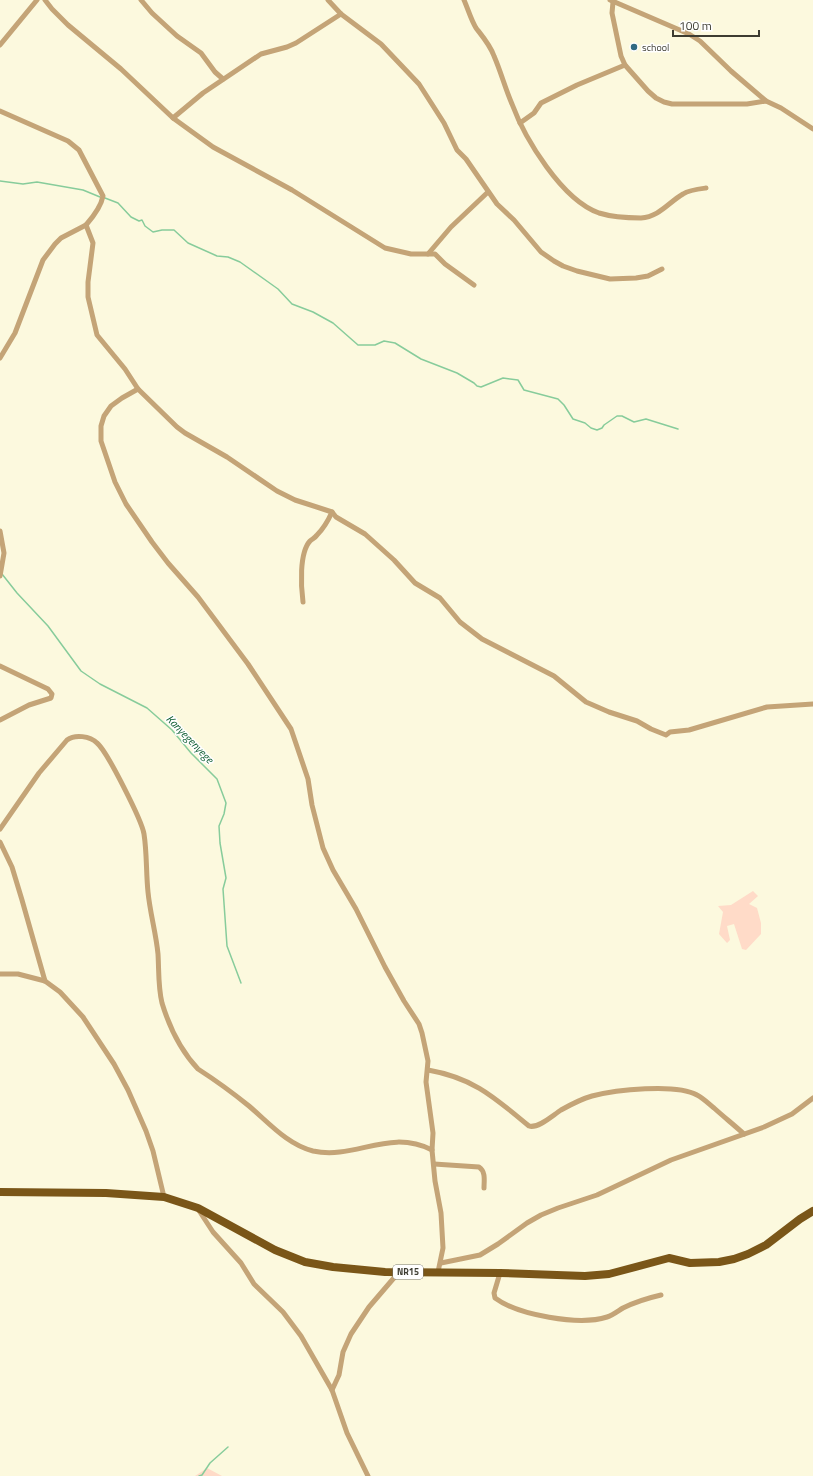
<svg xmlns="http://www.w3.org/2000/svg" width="813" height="1476" font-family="'Titillium Web',sans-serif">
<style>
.green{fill:#ffdbc8}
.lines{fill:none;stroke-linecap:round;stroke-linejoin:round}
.stream{stroke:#87cc9b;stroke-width:1.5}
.minor{stroke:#c4a477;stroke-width:5}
.trunk{stroke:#7a5618;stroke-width:8}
.poi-dot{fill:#306982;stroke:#fff;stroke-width:1.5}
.labels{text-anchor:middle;stroke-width:3;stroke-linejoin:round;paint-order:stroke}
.shield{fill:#fff;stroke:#77766f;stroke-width:1}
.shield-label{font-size:9px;font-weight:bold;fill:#3d3c31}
.poi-label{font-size:10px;fill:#3d3c31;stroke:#fff;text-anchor:start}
.water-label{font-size:11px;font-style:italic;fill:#0b5c30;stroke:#fff}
</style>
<rect width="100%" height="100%" fill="#fcf9de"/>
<g class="green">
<path d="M 753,891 L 758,896 L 749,904 L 757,908 L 761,923 L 761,934 L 746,950 L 742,949 L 734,924 L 727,926 L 730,940 L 727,943 L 719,934 L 723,912 L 718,906 L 731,905 Z"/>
<path d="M 207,1468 L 222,1476 L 195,1476 Z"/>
</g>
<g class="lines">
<g class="stream">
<path d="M 0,181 L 23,184 L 37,182 L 83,190 L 100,197"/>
<path d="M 105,198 L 118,203 L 131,217 L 139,221 L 142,220 L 145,226 L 153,232 L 162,230 L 174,230 L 188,243 L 217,256 L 228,257 L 240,262 L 278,289 L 292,304 L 313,312 L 333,323 L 358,345 L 375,345 L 384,341 L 395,343 L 421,359 L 457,373 L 474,383 L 477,386 L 481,387 L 503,378 L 518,380 L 524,390 L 558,399 L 564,405 L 573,419 L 585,423 L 591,428 L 597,430 L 602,428 L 604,425 L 617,416 L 622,416 L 634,422 L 646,419 L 678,429"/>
<path d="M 2,574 L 17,593 L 48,626 L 81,671 L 100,684 L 147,708 L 172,730 L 191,753 L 217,779 L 226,803 L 224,814 L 219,826 L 220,843 L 226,878 L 223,889 L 227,946 L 241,983"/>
<path d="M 199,1476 L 202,1475 L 210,1463 L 228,1447"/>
</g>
<g class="minor">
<path d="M 45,0 L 52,9 L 68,25 L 121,69 L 173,118 L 213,147 L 292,190 L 385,248 L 411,254 L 428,254 L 451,227 L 488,192"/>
<path d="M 141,0 L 152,13 L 177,36 L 201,53 L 215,72 L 223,79"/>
<path d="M 328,0 L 341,14 L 381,44 L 419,84 L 444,123 L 457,150 L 466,159 L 497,204 L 514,220 L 541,252 L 554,261 L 563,266 L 577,271 L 610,279 L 636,278 L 648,276 L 662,269"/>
<path d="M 464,0 C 468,9 471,20 476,28 C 483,37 490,45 494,56 C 501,72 505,88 512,104 C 525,139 562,200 599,213 C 612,217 628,218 641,218 C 659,217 669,202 683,194 C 689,190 698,189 706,188"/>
<path d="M 610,0 L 689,34 L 700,41 L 731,71 L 766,101 L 781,108 L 813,129"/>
<path d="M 613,2 L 612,13 L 621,56 L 625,65 L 648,91 L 656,98 L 664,102 L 672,104 L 747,104 L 766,101"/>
<path d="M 0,45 L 37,0"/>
<path d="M 0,111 L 68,141 L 79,150 L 103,196 C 101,207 93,217 86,225 L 93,243 L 88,282 L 88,297 L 97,335 L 125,369 L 138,389 L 177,427 L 185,433 L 227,457 L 277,491 L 295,500 L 332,512 L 336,517 L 365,534 L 394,560 L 415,583 L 440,598 L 460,622 L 482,639 L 554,676 L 586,702 L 609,712 L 637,721 L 651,729 L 666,735 L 670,732 L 689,730 L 767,707 L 813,704"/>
<path d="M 173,118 L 203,93 L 261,54 L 287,47 L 296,43 L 341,14"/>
<path d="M 520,123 L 534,113 L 541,103 L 577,85 L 625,65"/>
<path d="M 428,254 L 435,254 L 445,264 L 474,285"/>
<path d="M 0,358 L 15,333 L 43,260 L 55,244 L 61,238 L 86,225"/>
<path d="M 138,389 L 122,398 L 111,406 L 104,416 L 101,426 L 101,441 L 115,482 L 126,504 L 152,542 L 168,563 L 198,597 L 248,664 L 291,729 L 308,779 L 312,805 L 323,848 L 333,870 L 356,909 L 385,967 L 404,1001 L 419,1024 L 422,1033 L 428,1061 L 426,1082 L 433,1133 L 432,1150 L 435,1181 L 441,1213 L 443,1248 L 438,1272"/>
<path d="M 0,531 L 4,553 L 0,576"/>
<path d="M 303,602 C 301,587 299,553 310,541 C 312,539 315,538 317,535 C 324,528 328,521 332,512"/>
<path d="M 0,666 L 48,689 L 52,694 L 51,698 L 29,705 L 0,720"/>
<path d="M 0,829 L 39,773 L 67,740 C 75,734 90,736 97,743 C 107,751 142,821 144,834 C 147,853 146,873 148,892 C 150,913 156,933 158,954 C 159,970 158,987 162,1003 C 169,1026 181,1051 198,1069 C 215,1080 233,1093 249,1106 C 269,1123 288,1145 313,1151 C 356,1160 388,1128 432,1150"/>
<path d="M 0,842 L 12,867 L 22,900 L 45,981"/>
<path d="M 0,974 L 18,974 L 45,981 L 60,992 L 83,1017 L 114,1064 L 128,1090 L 146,1131 L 153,1151 L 164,1197"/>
<path d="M 428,1070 C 474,1078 495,1098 529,1126 C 538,1129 553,1115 561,1110 C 570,1105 581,1099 592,1096 C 615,1090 676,1083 697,1095 C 703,1098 709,1104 714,1108 C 724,1117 734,1125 744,1134"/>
<path d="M 434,1164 L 479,1167 C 486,1172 484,1180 484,1188"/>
<path d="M 198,1209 L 213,1232 L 241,1263 L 254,1284 L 283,1312 L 301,1336 L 332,1390 L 347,1433 L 368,1476"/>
<path d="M 441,1263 L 480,1255 L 498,1244 L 527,1223 L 541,1215 L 558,1208 L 597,1195 L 671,1160 L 764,1127 L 792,1114 L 813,1098"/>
<path d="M 500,1273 L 494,1293 L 495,1298 C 518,1315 579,1326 607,1317 C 613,1315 618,1311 623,1308 C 635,1302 648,1298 661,1295"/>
<path d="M 332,1390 L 339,1375 L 343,1352 L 351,1334 L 369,1307 L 399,1272"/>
</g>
<path class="trunk" d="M 0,1192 L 106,1193 L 164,1197 L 198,1208 L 275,1250 L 305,1262 L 333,1267 L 385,1272 L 500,1273 L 585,1276 L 609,1274 L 669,1258 L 690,1263 L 719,1262 L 734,1259 L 748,1254 L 766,1245 L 800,1219 L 813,1211"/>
</g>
<circle class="poi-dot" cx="634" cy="47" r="4"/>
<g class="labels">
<rect class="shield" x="393" y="1265" width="30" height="14" rx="3"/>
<g class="shield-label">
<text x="408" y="1275">NR15</text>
</g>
<g class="poi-label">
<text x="642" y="51">school</text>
</g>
<g class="water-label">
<text transform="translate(190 739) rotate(46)" y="4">Kanyegenyege</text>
</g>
</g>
<path d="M673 30v6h86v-6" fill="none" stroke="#3d3c31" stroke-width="2"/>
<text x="679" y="30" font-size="12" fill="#3d3c31" stroke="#ffffff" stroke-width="3" paint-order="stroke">100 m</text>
</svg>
